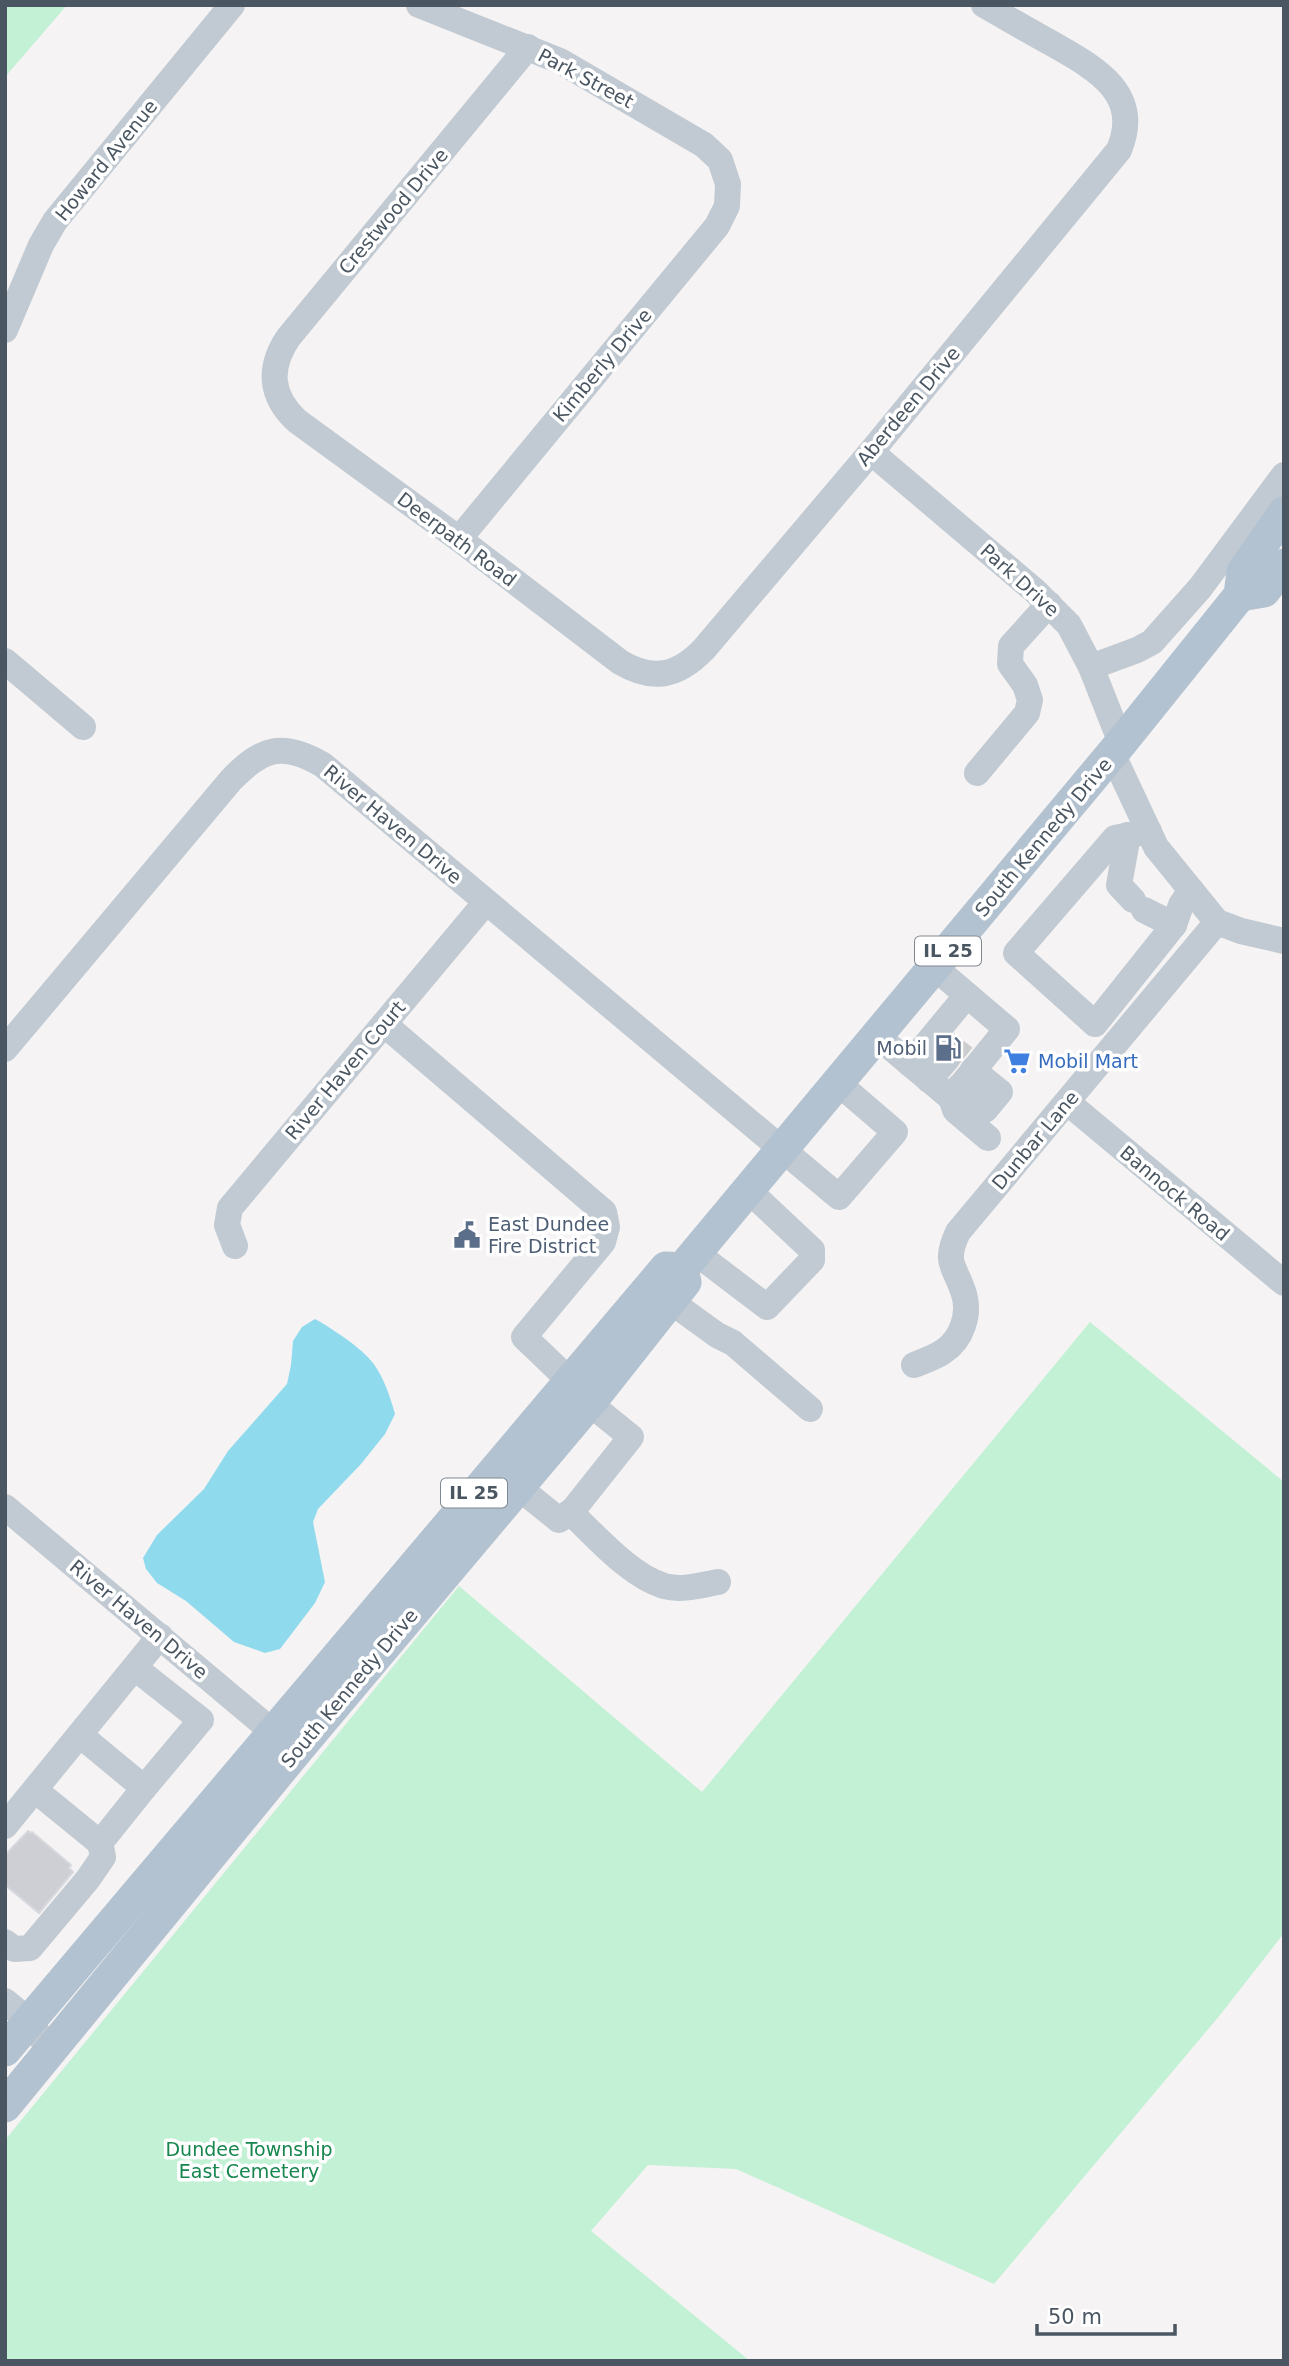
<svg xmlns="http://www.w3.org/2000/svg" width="1289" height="2366" font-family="'DejaVu Sans',sans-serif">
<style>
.green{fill:#c3f1d5}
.water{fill:#90daee}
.building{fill:#cdcfd5;stroke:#d7d9de;stroke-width:2}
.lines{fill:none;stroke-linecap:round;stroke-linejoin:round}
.minor-tunnel{stroke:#caccce;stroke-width:26;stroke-dasharray:26 13;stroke-linecap:butt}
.minor{stroke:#c1cad2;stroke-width:26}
.major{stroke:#b3c2d1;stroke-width:33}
.labels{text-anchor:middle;stroke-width:7;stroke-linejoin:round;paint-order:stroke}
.shield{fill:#fff;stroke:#808990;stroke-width:2}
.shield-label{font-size:18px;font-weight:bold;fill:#4a5661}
.street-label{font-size:19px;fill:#4a5661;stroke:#fff}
.service-label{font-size:19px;fill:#4e5e75;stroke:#fff;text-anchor:end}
.shop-label{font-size:19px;fill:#366cbe;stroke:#fff;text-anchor:start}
.park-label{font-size:19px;fill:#17864f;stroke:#fff}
</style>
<rect width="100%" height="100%" fill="#f5f3f3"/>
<g class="green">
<path d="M 5,5 L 67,5 L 5,77 Z"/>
<path d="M 1090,1322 L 1284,1482 L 1284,1933 L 1220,2015 L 994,2284 L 736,2169 L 648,2165 L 591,2231 L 750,2361 L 5,2361 L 5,2140 L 459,1586 L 702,1792 Z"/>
</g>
<path class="water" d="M 315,1319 C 331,1328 362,1348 373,1363 C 384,1378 390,1396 395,1414 L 385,1434 L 361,1464 L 318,1509 L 313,1522 L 325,1582 L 315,1603 L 280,1649 L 265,1653 L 234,1642 L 186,1601 L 157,1583 L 146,1569 L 143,1558 L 157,1535 L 204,1489 L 228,1451 L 287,1384 L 291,1365 L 293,1341 L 302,1327 Z"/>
<path class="building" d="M 28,1831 L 31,1833 L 32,1832 L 71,1865 L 69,1868 L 73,1872 L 39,1913 L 5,1885 L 5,1855 Z"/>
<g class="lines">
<path class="minor-tunnel" d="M 946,1060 L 970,1030"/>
<g class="minor">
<path d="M 419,5 L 560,61 L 704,145 L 720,160 L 728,184 L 727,206 L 717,226 L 459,539"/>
<path d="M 528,47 L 288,338 C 268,368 270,396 297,421 L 459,539 L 620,662 C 653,682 678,676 704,649 L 871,452 L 1119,150 C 1143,92 1093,67 1051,43 C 1029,31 1007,18 984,5"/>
<path d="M 5,330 L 41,245 L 55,221 L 232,5"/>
<path d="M 871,452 L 1035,591 L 1069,625 L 1091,667 L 1121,743"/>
<path d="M 5,661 L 83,727"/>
<path d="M 1091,667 L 1137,650 L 1152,642 L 1200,588 L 1284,475"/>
<path d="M 1112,753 L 1156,847 L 1217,922 L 1241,931 L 1284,941"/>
<path d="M 977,773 L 1027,713 L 1030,700 L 1025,685 L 1010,664 L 1011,646 L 1049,604"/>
<path d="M 1149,831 L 1115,838 L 1016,953 L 1095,1024 L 1174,925 L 1181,905 L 1191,890"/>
<path d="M 1128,835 L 1119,885 L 1133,900"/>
<path d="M 1144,910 L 1174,925"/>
<path d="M 384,1024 L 604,1212 L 607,1227 L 603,1242 L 524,1337 L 569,1380"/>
<path d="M 877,1036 L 951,1098 L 1007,1029 L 934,967"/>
<path d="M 5,1049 L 231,780 C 262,748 282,741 323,765 L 839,1197 L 895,1132 L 838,1083"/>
<path d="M 910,1064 L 967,995"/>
<path d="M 929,1080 L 946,1060"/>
<path d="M 959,1087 L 985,1110 L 1000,1092 L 973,1070"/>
<path d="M 951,1098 L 955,1110 L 988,1138"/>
<path d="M 1067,1102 L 1284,1283"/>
<path d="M 235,1246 L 227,1225 L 230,1208 L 486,902"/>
<path d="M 696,1253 L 767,1307 L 812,1260 L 812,1250 L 748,1190"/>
<path d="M 670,1301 L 717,1335 L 733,1343 L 810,1409"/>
<path d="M 914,1365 C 924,1361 936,1357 944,1351 C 962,1339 970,1314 964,1294 C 955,1265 943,1264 958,1232 L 1217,922"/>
<path d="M 518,1487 L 559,1520 L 573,1510 L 631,1437 L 589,1403"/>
<path d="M 5,1507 L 273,1732"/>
<path d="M 570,1512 C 596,1536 629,1575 664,1586 C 682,1591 701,1585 718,1582"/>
<path d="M 80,1735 L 144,1788 L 201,1720 L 135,1668"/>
<path d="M 35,1790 L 100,1843 L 144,1788"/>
<path d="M 5,1826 L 160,1636"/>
<path d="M 5,1942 L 14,1949 L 30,1948 L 88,1879 L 103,1857 L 100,1843"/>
<path d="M 5,2001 L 29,2021 L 50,2050"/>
</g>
<g class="major">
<path d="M 1240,595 L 1264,591 L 1284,565"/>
<path d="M 682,1269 L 1121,743 L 1240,595 L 1243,572 L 1284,513"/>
<path d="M 5,2050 L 666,1268 L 682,1269"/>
<path d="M 5,2106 L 297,1750 L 595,1396 L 685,1282 L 682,1269"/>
</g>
</g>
<defs>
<symbol id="fuel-bare" viewBox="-9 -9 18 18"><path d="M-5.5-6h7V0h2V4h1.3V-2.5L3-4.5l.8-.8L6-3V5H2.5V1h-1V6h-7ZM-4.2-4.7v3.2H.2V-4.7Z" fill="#5c6f8a" stroke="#fff" stroke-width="2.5" paint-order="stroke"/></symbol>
<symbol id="supermarket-bare" viewBox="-9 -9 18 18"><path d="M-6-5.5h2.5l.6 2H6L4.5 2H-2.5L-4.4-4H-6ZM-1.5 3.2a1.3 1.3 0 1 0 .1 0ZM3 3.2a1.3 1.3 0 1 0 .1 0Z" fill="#3f7fe0" stroke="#fff" stroke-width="2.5" paint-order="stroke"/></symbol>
<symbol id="civic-bare" viewBox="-9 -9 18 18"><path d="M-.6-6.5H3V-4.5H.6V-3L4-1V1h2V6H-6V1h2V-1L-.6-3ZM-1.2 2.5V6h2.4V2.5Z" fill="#5c6f8a" stroke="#fff" stroke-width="2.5" paint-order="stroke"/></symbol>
</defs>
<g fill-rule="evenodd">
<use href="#fuel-bare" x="929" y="1029" width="38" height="38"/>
<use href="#supermarket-bare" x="998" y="1042" width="38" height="38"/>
<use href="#civic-bare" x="448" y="1216" width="38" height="38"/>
</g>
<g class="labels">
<g class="shield">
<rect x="915" y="936.5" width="66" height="29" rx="5"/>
<rect x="441" y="1478.5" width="66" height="29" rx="5"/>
</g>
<g class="shield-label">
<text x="948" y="957">IL 25</text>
<text x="474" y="1499">IL 25</text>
</g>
<g class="street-label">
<text transform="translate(586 78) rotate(28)" y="7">Park Street</text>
<text transform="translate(106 160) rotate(-51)" y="7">Howard Avenue</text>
<text transform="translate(393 211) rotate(-50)" y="7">Crestwood Drive</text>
<text transform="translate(602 365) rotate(-50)" y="7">Kimberly Drive</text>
<text transform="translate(908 406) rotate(-50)" y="7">Aberdeen Drive</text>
<text transform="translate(457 539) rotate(37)" y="7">Deerpath Road</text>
<text transform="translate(1020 580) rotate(42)" y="7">Park Drive</text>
<text transform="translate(393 824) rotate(40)" y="7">River Haven Drive</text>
<text transform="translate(1043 837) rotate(-50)" y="7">South Kennedy Drive</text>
<text transform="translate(345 1070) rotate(-50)" y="7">River Haven Court</text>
<text transform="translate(1035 1140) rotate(-50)" y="7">Dunbar Lane</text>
<text transform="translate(1175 1193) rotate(40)" y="7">Bannock Road</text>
<text transform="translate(139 1619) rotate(40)" y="7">River Haven Drive</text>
<text transform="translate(349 1688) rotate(-50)" y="7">South Kennedy Drive</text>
</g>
<g class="service-label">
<text x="927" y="1055">Mobil</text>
<text x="488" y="1231" text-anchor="start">East Dundee<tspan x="488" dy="22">Fire District</tspan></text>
</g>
<g class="shop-label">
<text x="1038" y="1068">Mobil Mart</text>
</g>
<g class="park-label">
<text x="249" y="2156">Dundee Township<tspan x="249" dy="22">East Cemetery</tspan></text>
</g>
</g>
<rect width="1289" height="2366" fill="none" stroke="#4a5661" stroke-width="14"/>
<path d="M1037 2324v10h138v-10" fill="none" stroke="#4a5661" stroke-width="3.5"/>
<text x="1048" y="2324" font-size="21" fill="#4a5661" stroke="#ffffff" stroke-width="5" paint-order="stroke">50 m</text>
</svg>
